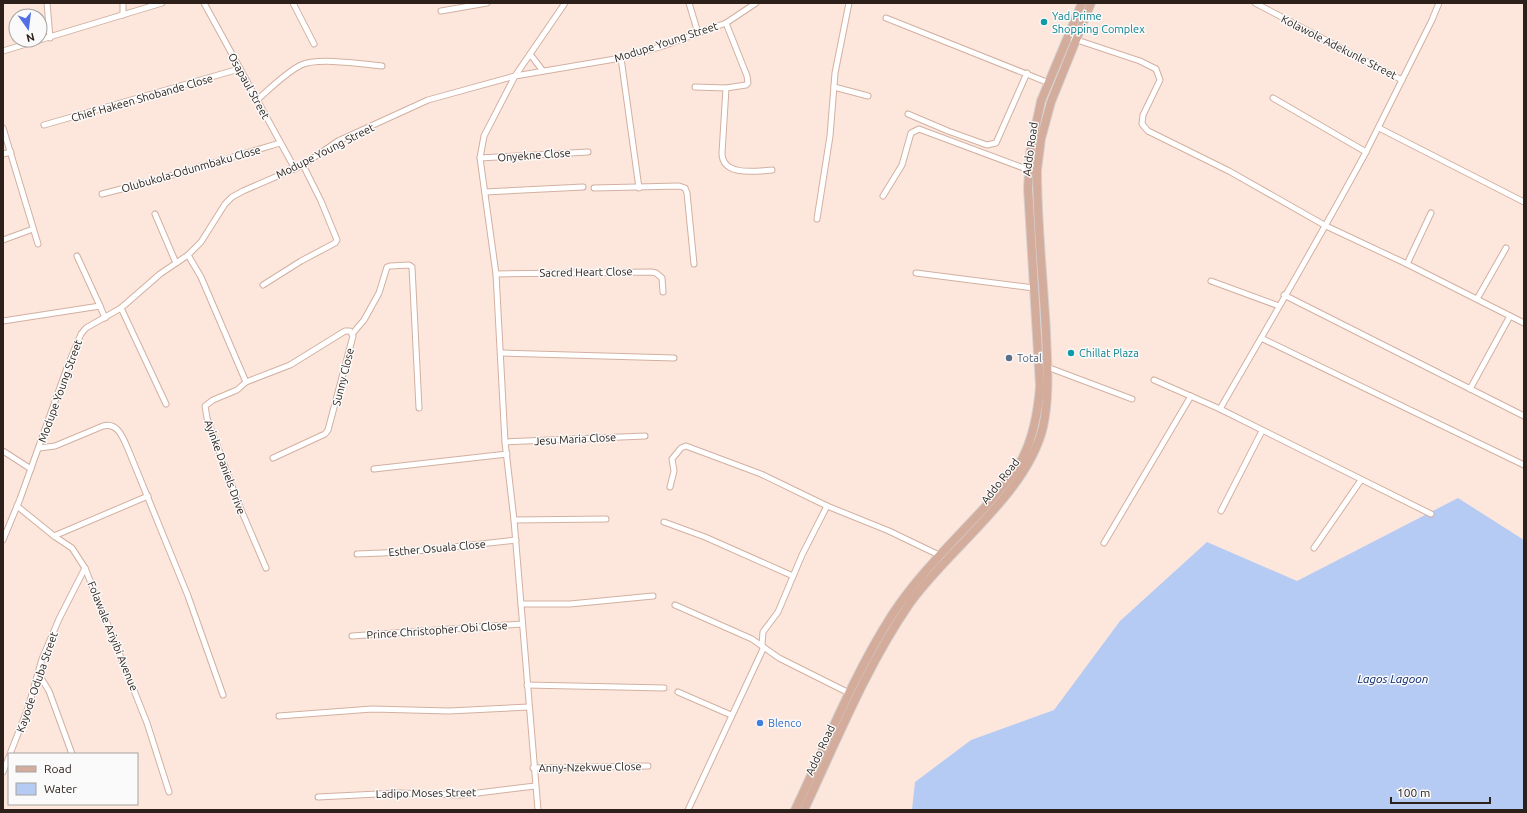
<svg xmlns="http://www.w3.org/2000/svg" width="1527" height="813" font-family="Ubuntu,sans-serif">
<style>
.water{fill:#b6cbf3}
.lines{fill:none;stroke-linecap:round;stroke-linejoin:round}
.street-casing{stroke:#d2b0a1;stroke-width:7}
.primary-casing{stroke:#d5d2d1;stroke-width:10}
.street{stroke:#fff;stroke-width:5}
.primary{stroke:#d3ac9c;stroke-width:8}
.culture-dot{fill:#0f9aa8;stroke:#fafafa;stroke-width:1.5}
.service-dot{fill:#5c6f8a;stroke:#fafafa;stroke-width:1.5}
.shop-dot{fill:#3f7fe0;stroke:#fafafa;stroke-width:1.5}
.labels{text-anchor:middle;stroke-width:3;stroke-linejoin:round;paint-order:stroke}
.culture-label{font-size:11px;fill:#0d838f;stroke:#fafafa;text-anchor:start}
.street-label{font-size:11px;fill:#2d201a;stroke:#fafafa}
.service-label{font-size:11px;fill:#4e5e75;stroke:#fafafa;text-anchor:start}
.shop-label{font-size:11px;fill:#366cbe;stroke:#fafafa;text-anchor:start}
.water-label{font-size:12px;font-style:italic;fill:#07266f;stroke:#fafafa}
</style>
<rect width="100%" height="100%" fill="#fde7dd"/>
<path class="water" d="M 1458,498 L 1524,540 L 1524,810 L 912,810 L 915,782 L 971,740 L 1054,710 L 1120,621 L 1207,542 L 1297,581 Z"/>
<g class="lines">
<defs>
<g id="street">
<path d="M 47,3 L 50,38"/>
<path d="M 123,3 L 123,15"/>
<path d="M 204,3 L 295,169"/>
<path d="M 293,3 L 314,44"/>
<path d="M 689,3 L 698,33"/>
<path d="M 1255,3 L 1402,80"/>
<path d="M 441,11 L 487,3"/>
<path d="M 886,18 L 1049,83"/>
<path d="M 1068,37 L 1140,61 L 1156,69 L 1160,80 L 1143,115 L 1142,124 L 1148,131 L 1229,171 L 1326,226 L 1407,264 L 1524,323"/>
<path d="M 3,51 L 162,3"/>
<path d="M 530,54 L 543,71"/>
<path d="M 621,58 L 639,188"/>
<path d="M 695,87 L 726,88 L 746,85 L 748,83 L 747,76 L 726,23"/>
<path d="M 834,87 L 868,96"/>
<path d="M 726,88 L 722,153 C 722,177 757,171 772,170"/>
<path d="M 1273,98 L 1366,152 L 1432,20 L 1439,3"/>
<path d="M 257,100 C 271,88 285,73 301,65 C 318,57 362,64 382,66"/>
<path d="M 908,114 L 948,131 L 987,145 L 996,143 L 1027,73"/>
<path d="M 44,125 L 239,69"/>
<path d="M 3,128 L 38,244"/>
<path d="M 1379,128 L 1524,202"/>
<path d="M 1366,152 C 1319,239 1269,324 1220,409 L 1431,514"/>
<path d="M 3,154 L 11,152"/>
<path d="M 480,158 L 588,152"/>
<path d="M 594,188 L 679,186 L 685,188 L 687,193 L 694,264"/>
<path d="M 485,192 L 583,187"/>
<path d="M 102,194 L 156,180 L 280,143"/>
<path d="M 883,196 L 902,165 L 911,133 L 919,129 L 1029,170"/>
<path d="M 155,214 L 176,263"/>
<path d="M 817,219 L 830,136 L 835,73 L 849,3"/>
<path d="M 3,240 L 33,229"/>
<path d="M 188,255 L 201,277 L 246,382"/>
<path d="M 77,256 L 100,306"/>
<path d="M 1407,264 L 1431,213"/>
<path d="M 916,273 L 1034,288"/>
<path d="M 496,274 L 651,272 L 656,273 L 662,278 L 663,292"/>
<path d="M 1211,281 L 1279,306"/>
<path d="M 263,285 L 301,261 L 335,243 L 337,240 L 321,201 L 303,165"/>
<path d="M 1284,295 L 1524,416"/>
<path d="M 1477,299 L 1506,248"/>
<path d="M 121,308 L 166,404"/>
<path d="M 3,321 L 100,306 L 105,318"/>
<path d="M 353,333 L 364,320 L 379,293 L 387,267 L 390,266 L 409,265 L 412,267 L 419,408"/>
<path d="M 1261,338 L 1524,465"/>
<path d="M 501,353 L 674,358"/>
<path d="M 1047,367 L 1132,399"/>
<path d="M 1154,380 L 1220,409"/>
<path d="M 1470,389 L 1510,316"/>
<path d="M 505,442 L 645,436"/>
<path d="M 39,448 L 55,446 L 103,426 C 118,422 123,438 128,449 L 188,596 L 223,695"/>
<path d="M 3,451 L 31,469"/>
<path d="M 374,469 L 507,454"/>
<path d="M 670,487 L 674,471 L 672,459 L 681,448 L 686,446 L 761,474 L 827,506 L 889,531 L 941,556"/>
<path d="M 17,506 L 54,536 L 72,548 L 85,568 L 147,723 L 169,792"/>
<path d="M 1221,511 L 1262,431"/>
<path d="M 514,520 L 606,519"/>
<path d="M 664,522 L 705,537 L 793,576"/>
<path d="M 54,536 L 148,496"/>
<path d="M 3,540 L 20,499 L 68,365 L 81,334 L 86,328 L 121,308 L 160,274 L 188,255 L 201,242 L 225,204 L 232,197 L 243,191 L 303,165 L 338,141 L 428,100 L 515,76 L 621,58 L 663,46 L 726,23 L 756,3"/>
<path d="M 1104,543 L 1191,396"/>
<path d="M 1314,548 L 1361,480"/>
<path d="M 357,554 L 407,552 L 516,540"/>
<path d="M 266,568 L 239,505 L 207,418 L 205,406 L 213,400 L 237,390 L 246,382 L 290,365 L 345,331 L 350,331 L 353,336 L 328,430 L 325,434 L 273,458"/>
<path d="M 521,604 L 570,604 L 653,596"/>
<path d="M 675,605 L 752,639 L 779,658 L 849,693"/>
<path d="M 352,636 L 522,624"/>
<path d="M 38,673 L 49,691 L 72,754"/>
<path d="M 527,685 L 664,688"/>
<path d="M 678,692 L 731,715"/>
<path d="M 279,716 L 372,709 L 449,711 L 529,707"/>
<path d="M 10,754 L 28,708 L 42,659 L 59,619 L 85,568"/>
<path d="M 533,768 L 648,766"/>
<path d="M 3,772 L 9,757"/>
<path d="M 318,797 L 398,793 L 462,795 L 535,786"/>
<path d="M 538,810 L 514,520 L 505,442 L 496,274 L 480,158 L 484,136 L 515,76 L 565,3"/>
<path d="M 688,810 L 763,649 L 762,644 L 763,632 L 778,612 L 802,555 L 827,506"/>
</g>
<g id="primary">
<path d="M 795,810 C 826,745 853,676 892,615 C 918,575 953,542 985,507 C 998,492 1012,477 1022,459 C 1034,436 1038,412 1040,386 L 1028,189 L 1030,153 L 1041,101 L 1082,3"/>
<path d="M 804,810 C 837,740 866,667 910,603 C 949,548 1027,494 1043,427 C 1050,395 1047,363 1046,331 C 1043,277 1037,223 1037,170 L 1041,139 L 1051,102 L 1091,3"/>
</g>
</defs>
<use href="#street" class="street-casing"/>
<use href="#primary" class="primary-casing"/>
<use href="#street" class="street"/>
<use href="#primary" class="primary"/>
</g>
<g class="culture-dot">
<circle cx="1044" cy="22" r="4"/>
<circle cx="1071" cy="353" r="4"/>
</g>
<circle class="service-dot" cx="1009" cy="358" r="4"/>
<circle class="shop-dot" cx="760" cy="723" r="4"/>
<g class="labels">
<g class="culture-label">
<text x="1052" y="20">Yad Prime<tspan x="1052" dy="13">Shopping Complex</tspan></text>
<text x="1079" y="357">Chillat Plaza</text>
</g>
<g class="street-label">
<text transform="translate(666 42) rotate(-18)" y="4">Modupe Young Street</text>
<text transform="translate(1339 47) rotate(27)" y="4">Kolawole Adekunle Street</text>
<text transform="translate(249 86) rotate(61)" y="4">Osapaul Street</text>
<text transform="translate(142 98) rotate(-16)" y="4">Chief Hakeen Shobande Close</text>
<text transform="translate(1030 149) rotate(-82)" y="4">Addo Road</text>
<text transform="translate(325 151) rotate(-27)" y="4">Modupe Young Street</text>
<text transform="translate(534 155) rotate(-4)" y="4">Onyekne Close</text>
<text transform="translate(191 169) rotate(-16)" y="4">Olubukola-Odunmbaku Close</text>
<text transform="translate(586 272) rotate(-1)" y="4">Sacred Heart Close</text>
<text transform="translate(343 377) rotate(-76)" y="4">Sunny Close</text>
<text transform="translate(60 391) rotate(-70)" y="4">Modupe Young Street</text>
<text transform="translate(575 439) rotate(-3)" y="4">Jesu Maria Close</text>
<text transform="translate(225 467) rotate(70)" y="4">Ayinke Daniels Drive</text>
<text transform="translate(1000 481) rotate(-52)" y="4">Addo Road</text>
<text transform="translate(437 548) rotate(-5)" y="4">Esther Osuala Close</text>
<text transform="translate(437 630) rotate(-4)" y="4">Prince Christopher Obi Close</text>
<text transform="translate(113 636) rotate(68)" y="4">Folawale Ariyibi Avenue</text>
<text transform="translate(37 682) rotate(-71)" y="4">Kayode Oduba Street</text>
<text transform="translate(820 750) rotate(-65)" y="4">Addo Road</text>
<text transform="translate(590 767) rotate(-1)" y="4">Anny-Nzekwue Close</text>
<text transform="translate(426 793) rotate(-1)" y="4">Ladipo Moses Street</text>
</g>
<g class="service-label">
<text x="1017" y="362">Total</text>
</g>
<g class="shop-label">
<text x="768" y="727">Blenco</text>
</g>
<g class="water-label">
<text x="1393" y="683">Lagos Lagoon</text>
</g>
</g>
<rect width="1527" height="813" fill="none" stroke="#2d201a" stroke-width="8"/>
<rect x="8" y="753" width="130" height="52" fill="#fafafa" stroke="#a8a3a0"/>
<rect x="16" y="766" width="20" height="6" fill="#d3ac9c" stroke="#a8a3a0"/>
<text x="44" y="773" font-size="12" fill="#2d201a">Road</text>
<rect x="16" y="783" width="20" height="12" fill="#b6cbf3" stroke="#a8a3a0"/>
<text x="44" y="793" font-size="12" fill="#2d201a">Water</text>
<g transform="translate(28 28) rotate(166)"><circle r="19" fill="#fafafa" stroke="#a8a3a0"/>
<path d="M0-3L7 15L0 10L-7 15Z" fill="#5170e4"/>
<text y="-6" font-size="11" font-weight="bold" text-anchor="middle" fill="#2d201a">N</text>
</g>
<path d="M1391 797v6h99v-6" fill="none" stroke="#2d201a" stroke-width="2"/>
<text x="1397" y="797" font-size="12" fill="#2d201a" stroke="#fafafa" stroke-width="3" paint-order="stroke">100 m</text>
</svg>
